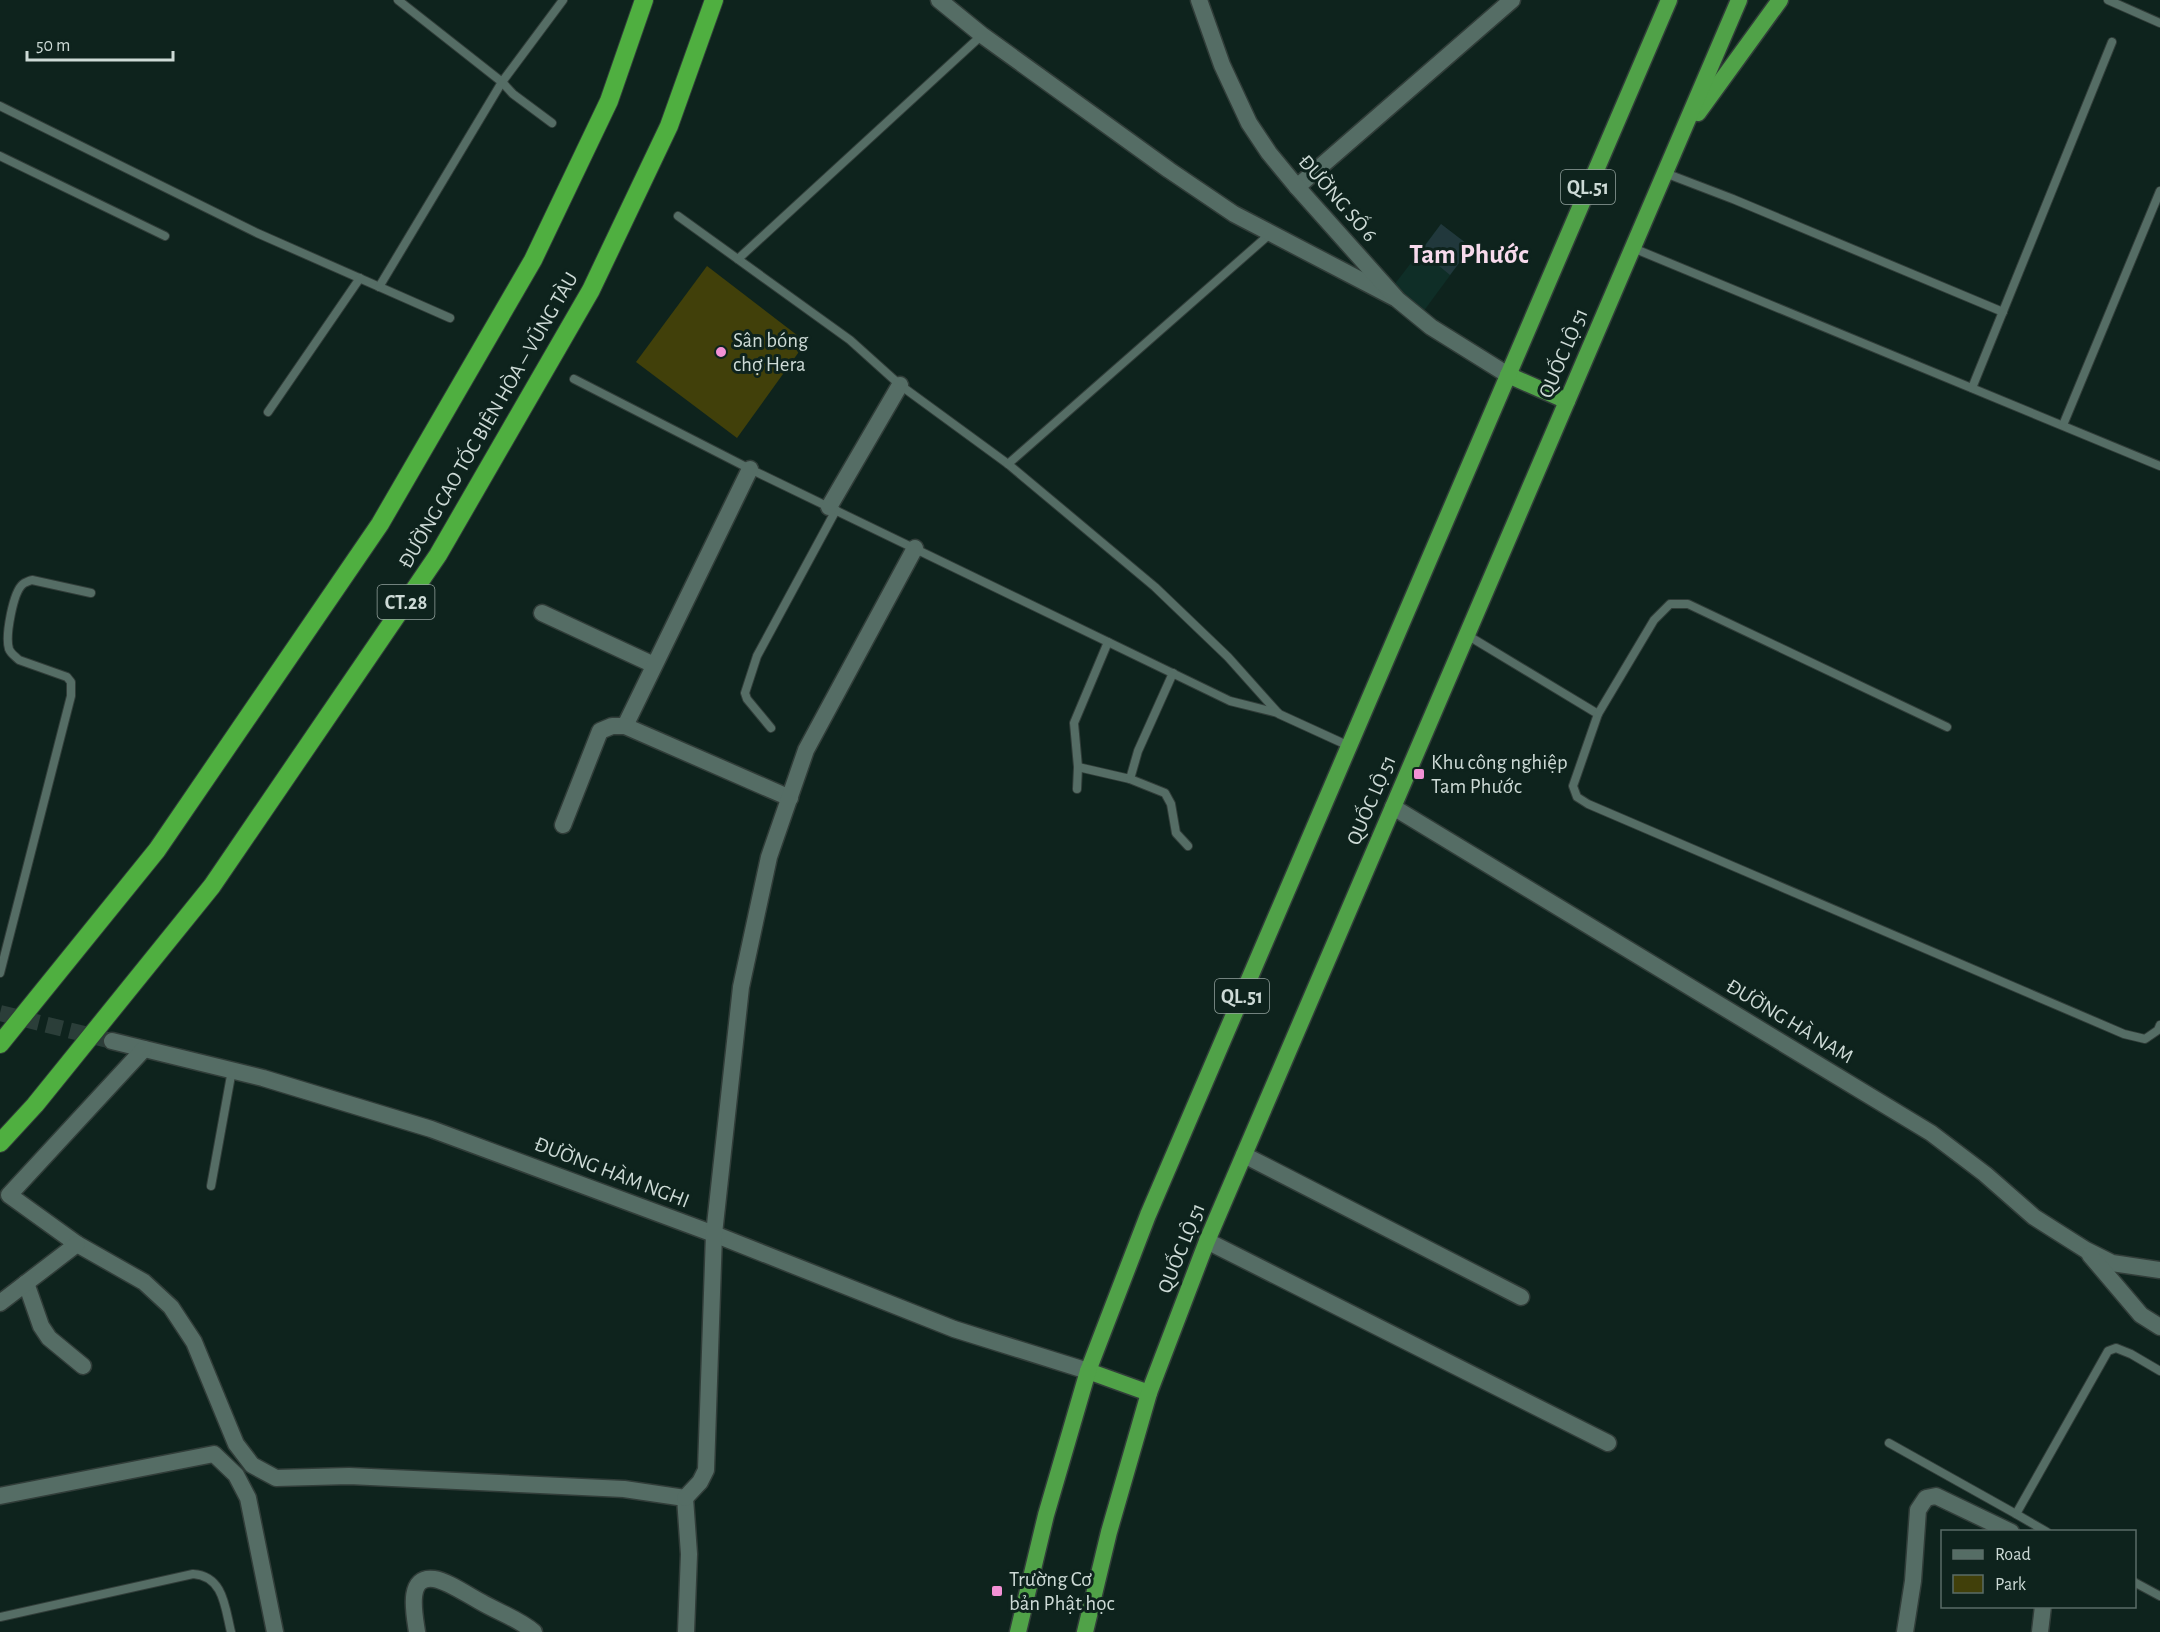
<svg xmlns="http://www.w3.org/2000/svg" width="2160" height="1632" font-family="'Alegreya Sans',sans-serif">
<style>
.built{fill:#0f2e27}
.green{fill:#41400a}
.building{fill:#21383c}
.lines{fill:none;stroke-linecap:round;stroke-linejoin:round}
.minor-tunnel{stroke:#2b3e39;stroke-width:16;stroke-dasharray:16 8;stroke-linecap:butt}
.service-casing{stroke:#313d39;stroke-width:10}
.minor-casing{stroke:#313d39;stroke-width:19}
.tertiary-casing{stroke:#313d39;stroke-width:19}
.trunk-casing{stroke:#313d39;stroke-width:19}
.motorway-casing{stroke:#313d39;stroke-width:20}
.service{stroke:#556d65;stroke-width:8}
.minor{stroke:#556d65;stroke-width:16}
.tertiary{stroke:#556d65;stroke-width:16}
.trunk{stroke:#50a248;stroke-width:16}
.motorway{stroke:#4faf40;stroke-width:18}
.poi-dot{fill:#f391d5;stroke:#0e231d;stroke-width:2}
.labels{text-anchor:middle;stroke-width:6;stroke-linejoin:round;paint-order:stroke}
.shield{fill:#0e231d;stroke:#94a39e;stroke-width:1.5}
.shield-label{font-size:20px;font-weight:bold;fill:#cddad6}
.street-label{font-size:21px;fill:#cddad6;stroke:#0e231d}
.poi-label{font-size:21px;fill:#cddad6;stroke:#0e231d;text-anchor:start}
.district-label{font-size:27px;font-weight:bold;fill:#f7daec;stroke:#0e231d}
</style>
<rect width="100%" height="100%" fill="#0e231d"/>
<path class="built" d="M 1441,224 L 1471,247 L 1423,312 L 1394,285 Z"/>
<path class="green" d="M 707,266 L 806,342 L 737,438 L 636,362 Z"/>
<path class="building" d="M 1441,224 L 1471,247 L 1450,275 L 1421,251 Z"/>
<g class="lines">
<path class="minor-tunnel" d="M 0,1013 L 112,1041"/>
<defs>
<g id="service">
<path d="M 398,0 L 502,82 L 513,94 L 552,123"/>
<path d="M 2108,0 L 2160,23"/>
<path d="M 0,106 L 257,233 L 450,318"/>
<path d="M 0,156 L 165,236"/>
<path d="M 1665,173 L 1733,199 L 2003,312"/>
<path d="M 678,216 L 850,340 L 900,385 L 1008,464 L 1155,587 L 1228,657 L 1279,714 L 1349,746"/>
<path d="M 1633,248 L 2160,466"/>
<path d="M 738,259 L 982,35"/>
<path d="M 379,287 L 502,82 L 563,0"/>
<path d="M 574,379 L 750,469 L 1230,701 L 1278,713"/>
<path d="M 1972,388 L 2112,42"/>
<path d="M 268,412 L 360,278"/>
<path d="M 2063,425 L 2160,191"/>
<path d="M 1008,464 L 1271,233"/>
<path d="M 1467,635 L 1598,714 L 1573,786 L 1577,797 L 1588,804 L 2124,1034 L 2145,1039 L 2158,1030 L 2160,1025"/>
<path d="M 1598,714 L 1654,620 L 1670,604 L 1688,604 L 1947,727"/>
<path d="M 771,728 L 747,699 L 745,693 L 757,656 L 836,510"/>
<path d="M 1078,767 L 1130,779 L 1138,751 L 1173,673"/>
<path d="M 1130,779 L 1165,793 L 1171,804 L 1176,833 L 1188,846"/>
<path d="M 1077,789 L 1078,767 L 1074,723 L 1108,642"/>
<path d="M 0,973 L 71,696 L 71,682 L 67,677 L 19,660 C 15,656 11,654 9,649 C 5,636 13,592 23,584 C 24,583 31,580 32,580 L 91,593"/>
<path d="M 211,1186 L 232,1070"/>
<path d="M 1889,1443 L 2016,1514"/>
<path d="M 2047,1532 L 2016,1514 L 2108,1351 L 2116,1348 L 2131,1354 L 2160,1371"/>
<path d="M 2134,1582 L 2160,1596"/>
<path d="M 0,1617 L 193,1574 C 224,1576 225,1608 231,1632"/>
</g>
<g id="minor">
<path d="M 939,0 L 982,35 L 1169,170 L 1234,214 L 1395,298"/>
<path d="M 1297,187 L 1512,0"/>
<path d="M 829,507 L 900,385"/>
<path d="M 542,613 L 654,665"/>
<path d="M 625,726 L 750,469"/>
<path d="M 1393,807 L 1931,1133 L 1985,1174 L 2034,1217 L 2086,1250 L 2112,1263 L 2160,1270"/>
<path d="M 563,825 L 600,731 L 612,726 L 625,726 L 790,798"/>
<path d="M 112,1041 L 263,1078 L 431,1129 L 714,1234 L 954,1329 L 1088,1371"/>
<path d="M 144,1049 L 9,1195 L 77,1244 L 144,1282 L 171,1307 L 194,1342 L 236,1444 L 252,1465 L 276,1478 L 349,1476 L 624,1489 L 685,1498 L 689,1554 L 686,1632"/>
<path d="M 1244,1155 L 1521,1297"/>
<path d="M 1207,1241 L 1608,1443"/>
<path d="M 2090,1255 L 2141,1315 L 2160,1327"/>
<path d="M 26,1283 L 41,1326 L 49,1338 L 83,1366"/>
<path d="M 0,1303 L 77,1244"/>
<path d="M 0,1496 L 214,1454 L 236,1475 L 248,1498 L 275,1632"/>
<path d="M 685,1498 L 700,1482 L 706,1470 L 714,1234 L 741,987 L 769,857 L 806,750 L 915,548"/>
<path d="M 417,1632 C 415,1617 405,1575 434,1579 C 448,1581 469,1596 481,1602 C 498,1612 519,1619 534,1632"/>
<path d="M 1905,1632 L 1913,1581 L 1918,1510 L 1926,1498 L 1936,1496 L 2011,1532"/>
<path d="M 2040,1632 L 2043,1606"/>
</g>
<path id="tertiary" d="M 1199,0 L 1222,65 L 1249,123 L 1269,153 L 1297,187 L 1398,300 L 1431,327 L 1508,375"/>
<g id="trunk">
<path d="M 1698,113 L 1780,0"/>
<path d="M 1508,375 L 1567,401"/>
<path d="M 1088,1371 L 1149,1393"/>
<path d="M 1018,1632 L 1046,1515 L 1088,1371 L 1148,1215 L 1669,0"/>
<path d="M 1085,1632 L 1109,1532 L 1149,1393 L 1207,1241 L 1739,0"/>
</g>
<g id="motorway">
<path d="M 0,1044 L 157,850 L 380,524 L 533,260 L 609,101 L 644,0"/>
<path d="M 0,1143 L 35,1105 L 212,886 L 438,555 L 591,290 L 669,126 L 714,0"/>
</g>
</defs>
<use href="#service" class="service-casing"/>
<use href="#minor" class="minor-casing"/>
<use href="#tertiary" class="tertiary-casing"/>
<use href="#trunk" class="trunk-casing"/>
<use href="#motorway" class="motorway-casing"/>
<use href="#service" class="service"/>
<use href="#minor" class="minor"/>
<use href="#tertiary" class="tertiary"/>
<use href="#trunk" class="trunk"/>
<use href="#motorway" class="motorway"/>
</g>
<g class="poi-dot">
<circle cx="721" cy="352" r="6"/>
<rect x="1413" y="768" width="12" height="12" rx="3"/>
<rect x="991" y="1585" width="12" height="12" rx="3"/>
</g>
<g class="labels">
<g class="shield">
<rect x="1561" y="170" width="54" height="34" rx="4.5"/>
<rect x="377.5" y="585" width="57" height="34" rx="4.5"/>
<rect x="1215" y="979" width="54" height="34" rx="4.5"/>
</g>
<g class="shield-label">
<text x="1588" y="194">QL.51</text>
<text x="406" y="609">CT.28</text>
<text x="1242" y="1003">QL.51</text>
</g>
<g class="street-label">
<text transform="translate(1338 198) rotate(49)" y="7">ĐƯỜNG SỐ 6</text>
<text transform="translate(1563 353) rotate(-67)" y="7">QUỐC LỘ 51</text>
<text transform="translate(488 420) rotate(-60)" y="7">ĐƯỜNG CAO TỐC BIÊN HÒA – VŨNG TÀU</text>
<text transform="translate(1371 800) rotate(-67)" y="7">QUỐC LỘ 51</text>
<text transform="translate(1790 1021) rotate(31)" y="7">ĐƯỜNG HÀ NAM</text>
<text transform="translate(612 1172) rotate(21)" y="7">ĐƯỜNG HÀM NGHI</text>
<text transform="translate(1181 1248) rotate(-68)" y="7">QUỐC LỘ 51</text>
</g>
<g class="poi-label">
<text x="733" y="347">Sân bóng<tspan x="733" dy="24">chợ Hera</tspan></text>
<text x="1431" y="769">Khu công nghiệp<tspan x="1431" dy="24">Tam Phước</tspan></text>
<text x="1009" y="1586">Trường Cơ<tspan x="1009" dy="24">bản Phật học</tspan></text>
</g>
<g class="district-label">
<text x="1469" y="263">Tam Phước</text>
</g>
</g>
<rect x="1941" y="1530" width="195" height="78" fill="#0e231d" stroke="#5a6c67" stroke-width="1.5"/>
<rect x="1953" y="1550" width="30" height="9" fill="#556d65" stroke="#5a6c67" stroke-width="1.5"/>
<text x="1995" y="1560" font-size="18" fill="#cddad6">Road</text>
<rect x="1953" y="1575" width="30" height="18" fill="#41400a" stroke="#5a6c67" stroke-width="1.5"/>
<text x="1995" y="1590" font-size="18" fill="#cddad6">Park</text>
<path d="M27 51v9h146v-9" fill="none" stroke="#cddad6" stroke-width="3"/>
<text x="36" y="51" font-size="18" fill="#cddad6" stroke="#0e231d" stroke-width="4.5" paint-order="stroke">50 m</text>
</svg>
